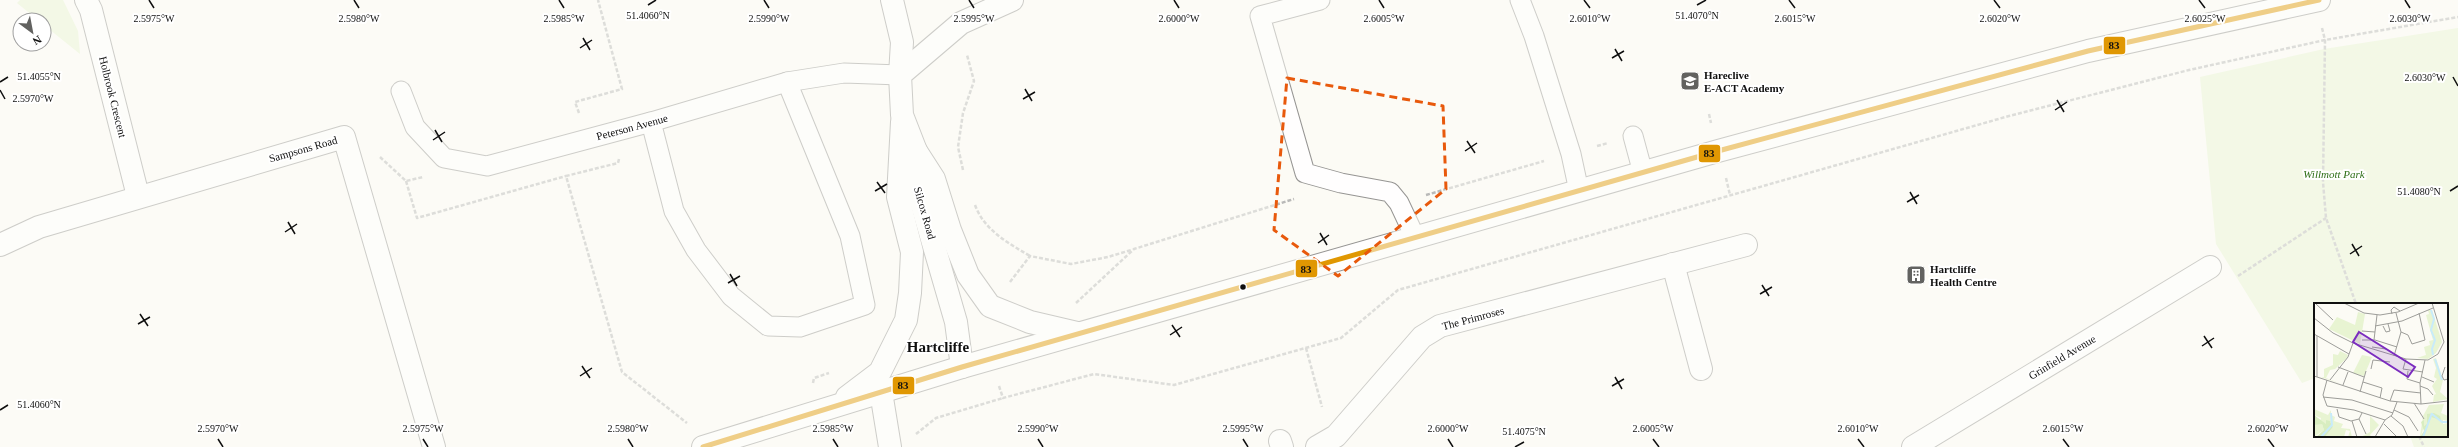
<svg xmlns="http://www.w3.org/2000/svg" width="2458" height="447" font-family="Georgia,serif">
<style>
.green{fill:#e8f4d2}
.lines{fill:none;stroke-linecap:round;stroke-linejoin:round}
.lane-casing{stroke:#969593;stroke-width:21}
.street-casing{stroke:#969593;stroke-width:24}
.path{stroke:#b9b9b8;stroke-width:2.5;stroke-dasharray:4 2;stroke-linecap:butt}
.lane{stroke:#fffefe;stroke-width:19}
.street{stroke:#fffefe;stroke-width:22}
.bus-1-casing{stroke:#fff;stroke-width:8}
.bus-1{stroke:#e09702;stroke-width:5}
.marked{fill:none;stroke:#e8590c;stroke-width:3;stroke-dasharray:8 5;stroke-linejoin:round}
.ticks{fill:none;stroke:#0f0f0f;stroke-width:1.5}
.bus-dot{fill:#0f0f0f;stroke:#fff;stroke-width:1.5}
.labels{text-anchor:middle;stroke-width:4;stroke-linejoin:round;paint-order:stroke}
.poi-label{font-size:11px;font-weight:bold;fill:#0f0f0f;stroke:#fff;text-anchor:start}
.street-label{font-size:11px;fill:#0f0f0f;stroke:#fff}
.park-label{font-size:11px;font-style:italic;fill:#2f6f18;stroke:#fff}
.district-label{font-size:15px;font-weight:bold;fill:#0f0f0f;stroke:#fff}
.inset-river{fill:none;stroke:#c8ebfa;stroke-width:2}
.inset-road{fill:none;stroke:#9d9d99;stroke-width:1}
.view{fill:#7b2cbf;fill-opacity:0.15;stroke:#7b2cbf;stroke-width:2}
.inset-edge{fill:none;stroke:#0f0f0f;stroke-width:2}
.ticks-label{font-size:10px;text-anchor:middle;fill:#0f0f0f;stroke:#fff;stroke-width:4;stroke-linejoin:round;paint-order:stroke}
.line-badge{stroke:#fff;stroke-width:1.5}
.pale-badge-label{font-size:11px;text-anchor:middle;font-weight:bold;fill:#111}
</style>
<rect width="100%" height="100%" fill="#fcfbf5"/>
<g class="green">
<path d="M 20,0 L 63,0 L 78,31 L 80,54 L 44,25 L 44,20 L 38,20 L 17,3 Z"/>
<path d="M 2458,28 L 2458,447 L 2414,447 L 2410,436 L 2447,436 L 2447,304 L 2315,304 L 2315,378 L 2302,383 L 2216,244 L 2200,77 L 2324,49 Z"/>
</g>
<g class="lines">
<defs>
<g id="lane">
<path d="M 1320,0 L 1260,16 L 1305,173 L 1341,183 L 1390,192 L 1399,203 L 1415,237"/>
<path d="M 1520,0 L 1534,36 L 1571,154 L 1579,191"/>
<path d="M 401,91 L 415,127 L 444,158 L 487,166 L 651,122 L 787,82 L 844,73 L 900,75"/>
<path d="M 651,122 L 674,211 L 696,250 L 731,296 L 768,326 L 800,327 L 865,305 L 850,236 L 787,82"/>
<path d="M 1633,136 L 1643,173"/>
</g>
<g id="street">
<path d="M 86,0 L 91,10 L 138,196"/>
<path d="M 892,0 L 902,42 L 900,75"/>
<path d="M 916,151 L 934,179 L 950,230 L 968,275 L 990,306 L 1030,322 L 1077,333"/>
<path d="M 0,245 L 39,227 L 344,137 L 434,447"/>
<path d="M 1673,264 L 1701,369"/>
<path d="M 962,367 L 956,322 L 916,184 L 916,151 L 902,115 L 900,75 L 961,23 L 1012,0"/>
<path d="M 881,392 L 890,447"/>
<path d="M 847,397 L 880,372 L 906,320 L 910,293 L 912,252 L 898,197 L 902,122"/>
<path d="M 1280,441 L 1282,447"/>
<path d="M 703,447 L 962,367 L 1718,151 L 2088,51 L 2319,0"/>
<path d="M 1317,447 L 1336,436 L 1422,337 L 1440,326 L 1746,245"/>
<path d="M 1913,447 L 2210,267"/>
</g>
</defs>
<use href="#lane" class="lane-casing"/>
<use href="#street" class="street-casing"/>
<g class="path">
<path d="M 2322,28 L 2325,40 L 2323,182 L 2326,218 L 2356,304"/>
<path d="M 579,113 L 575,102 L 622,89 L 598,0"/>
<path d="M 1709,114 L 1711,123"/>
<path d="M 1597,146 L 1608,143"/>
<path d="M 380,157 L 406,181 L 423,177"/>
<path d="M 619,159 L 618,163 L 566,176 L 622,372 L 687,423"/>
<path d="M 963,170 L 958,147 L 963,113 L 974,81 L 967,55"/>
<path d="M 1726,178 L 1730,195"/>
<path d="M 406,181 L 417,218 L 566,176"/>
<path d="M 1426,195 L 1544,161"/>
<path d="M 975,205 C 984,230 1008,243 1030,256"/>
<path d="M 2238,276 L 2326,218"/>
<path d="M 1010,282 L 1030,256 L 1071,264 L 1108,257 L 1131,250"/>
<path d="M 1076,303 L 1134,249 L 1294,199"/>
<path d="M 1306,348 L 1322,407"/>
<path d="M 813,383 L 814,378 L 829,373"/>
<path d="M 999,386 L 1003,398 L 1094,374 L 1174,385 L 1341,338 L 1398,290 L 2009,116 L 2189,70 L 2325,40 L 2458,17"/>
<path d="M 916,434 L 936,418 L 1003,398"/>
<path d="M 2419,436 L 2424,447"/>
</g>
<use href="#lane" class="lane"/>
<use href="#street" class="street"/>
<defs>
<path id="bus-1" d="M 703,447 L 962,367 L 1718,151 L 2088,51 L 2319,0"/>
</defs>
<use href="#bus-1" class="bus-1-casing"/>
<use href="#bus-1" class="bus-1"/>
</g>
<path d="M0 0H2458V447H0ZM 1287,78 L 1443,106 L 1446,189 L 1338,276 L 1274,230 Z" fill="#fcfbf5" fill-opacity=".55" fill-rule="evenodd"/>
<path class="marked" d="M 1287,78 L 1443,106 L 1446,189 L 1338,276 L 1274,230 Z"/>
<path class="ticks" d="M 149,0 L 154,8M 354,0 L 359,8M 559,0 L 564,8M 764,0 L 769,8M 969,0 L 974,8M 1174,0 L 1179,8M 1379,0 L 1384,8M 1584,0 L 1590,8M 1789,0 L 1795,8M 1994,0 L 2000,8M 2199,0 L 2205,8M 2405,0 L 2410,8M 648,5 L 656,0M 1697,5 L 1706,0M 583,38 L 590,50M 580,48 L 592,40M 1615,49 L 1622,61M 1612,58 L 1624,51M 2453,77 L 2458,86M 0,82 L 8,77M 1025,89 L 1032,101M 0,90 L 5,99M 1023,99 L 1035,92M 2057,100 L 2064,112M 2055,110 L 2067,102M 435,130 L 442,142M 433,140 L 445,132M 1467,141 L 1475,153M 1465,151 L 1477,143M 877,182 L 885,193M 875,191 L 887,184M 2450,191 L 2458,186M 1910,192 L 1917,204M 1907,202 L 1919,195M 288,222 L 295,234M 285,232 L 297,224M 1320,233 L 1327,245M 1318,243 L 1329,235M 2352,244 L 2359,256M 2350,254 L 2362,246M 730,274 L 737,286M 728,283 L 740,276M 1762,285 L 1769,296M 1760,294 L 1772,287M 140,314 L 148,326M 138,324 L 150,317M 1172,325 L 1180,337M 1170,335 L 1182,327M 2204,336 L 2212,348M 2202,346 L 2214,338M 582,366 L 590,378M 580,376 L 592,368M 1615,377 L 1622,389M 1612,386 L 1624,379M 0,410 L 8,405M 218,439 L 223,447M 423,439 L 428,447M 628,439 L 633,447M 833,439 L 838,447M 1038,439 L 1043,447M 1243,439 L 1248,447M 1448,439 L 1453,447M 1653,439 L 1659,447M 1858,439 L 1864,447M 2063,439 L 2069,447M 2268,439 L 2274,447M 1515,447 L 1524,442"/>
<defs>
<symbol id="school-square" viewBox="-11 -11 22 22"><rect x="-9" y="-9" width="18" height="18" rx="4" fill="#626260" stroke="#fff"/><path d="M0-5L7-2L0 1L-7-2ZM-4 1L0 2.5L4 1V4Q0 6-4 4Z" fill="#fff"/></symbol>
<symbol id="building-square" viewBox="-11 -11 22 22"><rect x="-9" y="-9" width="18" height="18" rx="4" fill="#626260" stroke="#fff"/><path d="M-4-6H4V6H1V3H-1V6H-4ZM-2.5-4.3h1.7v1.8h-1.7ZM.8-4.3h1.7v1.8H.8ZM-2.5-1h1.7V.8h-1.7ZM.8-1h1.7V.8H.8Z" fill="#fff"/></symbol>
</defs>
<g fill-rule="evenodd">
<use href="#school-square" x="1679" y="70" width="22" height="22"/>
<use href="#building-square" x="1905" y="264" width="22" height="22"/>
</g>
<circle class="bus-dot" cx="1243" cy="287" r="3.5"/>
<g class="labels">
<g class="poi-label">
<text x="1704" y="79">Hareclive<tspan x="1704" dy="13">E-ACT Academy</tspan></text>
<text x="1930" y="273">Hartcliffe<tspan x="1930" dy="13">Health Centre</tspan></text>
</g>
<g class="street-label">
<text transform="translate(113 97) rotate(76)" y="4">Holbrook Crescent</text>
<text transform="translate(632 127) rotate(-15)" y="4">Peterson Avenue</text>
<text transform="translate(303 149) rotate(-16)" y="4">Sampsons Road</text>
<text transform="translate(925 213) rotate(74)" y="4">Silcox Road</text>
<text transform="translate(1473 318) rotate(-15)" y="4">The Primroses</text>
<text transform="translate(2062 357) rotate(-31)" y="4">Grinfield Avenue</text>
</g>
<g class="park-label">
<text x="2334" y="178">Willmott Park</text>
</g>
<g class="district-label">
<text x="938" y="352">Hartcliffe</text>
</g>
</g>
<g transform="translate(2314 303)">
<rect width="134" height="134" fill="#fcfbf5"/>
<path d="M 114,7 L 118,7 L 128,39 L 122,50 L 114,56 L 103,55 L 112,52 L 110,44 L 116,42 L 115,38 L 119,37 L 112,12 L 115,11 ZM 44,9 L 51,11 L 46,41 L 15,26 L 23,14 L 41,22 ZM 26,48 L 34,52 L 33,55 L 21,66 L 16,67 L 12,75 L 28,81 L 7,74 L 10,74 L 10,66 L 19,62 L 19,51 L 24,52 ZM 48,52 L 58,54 L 50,73 L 39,70 ZM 122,55 L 129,77 L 126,89 L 134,96 L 119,99 L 120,92 L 122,91 L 118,83 L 123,76 L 120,74 L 122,65 L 119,56 ZM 130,101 L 127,110 L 134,113 L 134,118 L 129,117 L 129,121 L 134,120 L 134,134 L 110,134 L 114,121 L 110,123 L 107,133 L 103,134 L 106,133 L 109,113 L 115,102 ZM 0,106 L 14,112 L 17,107 L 17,112 L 21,114 L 20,118 L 29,121 L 27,125 L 36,126 L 38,134 L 34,134 L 36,128 L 32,127 L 30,134 L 11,134 L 19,124 L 17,119 L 12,119 L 16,120 L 13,123 L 6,119 L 7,115 L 0,112 ZM 56,113 L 65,122 L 56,132 L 58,134 L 47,134 L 56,129 ZM 5,120 L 8,121 L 10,127 L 0,134 L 0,122 Z" fill="#e8f4d2"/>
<path d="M 120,110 L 126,113 L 127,117 L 117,114 L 110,134 L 106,134 L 110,128 L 107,119 L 110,117 L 110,123 L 113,121 L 113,111 ZM 0,112 L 12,121 L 12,117 L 16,118 L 19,124 L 11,134 L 2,134 L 10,127 L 8,121 L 0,122 Z" fill="#d8edc0"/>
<path class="inset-river" d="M 117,7 L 120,16 L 117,27 L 121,37 L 118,46 L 119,52M 121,56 L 128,77M 118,111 L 128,119 L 134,119M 7,134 L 18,122 L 17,110M 109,134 L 118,110"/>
<path class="inset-road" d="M 1,0 L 19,17M 30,0 L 50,10 L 66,12 L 84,9 L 105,0M 78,11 L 77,7 L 80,4 L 86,8M 0,15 L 19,30 L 39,40 L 92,56 L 114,57 L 124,51 L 130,39 L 118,0M 61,23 L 88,18 L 119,5M 69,23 L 72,29 L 76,28 L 74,21M 48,28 L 61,29M 87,29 L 94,32 L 98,41 L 111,37 L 105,10M 0,31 L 35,51M 48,37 L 61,37 L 83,44M 60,37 L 63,12M 58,44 L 72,46M 80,53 L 87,29 L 82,10M 92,56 L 89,66 L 109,69M 24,64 L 50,74M 131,64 L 128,73 L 130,77 L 134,76M 57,66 L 59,57 L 76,59M 94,68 L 93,76 L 106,80M 0,73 L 76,98 L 107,101 L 134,98M 3,74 L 3,33M 108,74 L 120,79M 13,77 L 9,92 L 13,103 L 40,107 L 71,117M 16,77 L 34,54 L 39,40M 49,79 L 68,85 L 66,95M 29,82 L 34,69M 106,83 L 114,86 L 119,92M 46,89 L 52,68M 9,94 L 38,97 L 79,110M 76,98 L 80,87 L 107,90M 100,100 L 110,116M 107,101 L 106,80 L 111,57M 23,106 L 25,114 L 37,118 L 45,116 L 48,110M 80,107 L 95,114 L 104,128M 77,113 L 89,123 L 94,134M 45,116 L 52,131M 38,118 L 43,134M 70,121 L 83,134M 61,134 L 71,117 L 78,112 L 83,99"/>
<path class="view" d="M 45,29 L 101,64 L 94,74 L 39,39 Z"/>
<rect width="134" height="134" class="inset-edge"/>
</g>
<g class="ticks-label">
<text x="1697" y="19">51.4070°N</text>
<text x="648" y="19">51.4060°N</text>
<text x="2410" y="22">2.6030°W</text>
<text x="2000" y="22">2.6020°W</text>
<text x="154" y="22">2.5975°W</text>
<text x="359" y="22">2.5980°W</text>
<text x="564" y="22">2.5985°W</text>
<text x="769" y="22">2.5990°W</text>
<text x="974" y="22">2.5995°W</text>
<text x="1179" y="22">2.6000°W</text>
<text x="1384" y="22">2.6005°W</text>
<text x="1590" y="22">2.6010°W</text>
<text x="1795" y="22">2.6015°W</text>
<text x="2205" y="22">2.6025°W</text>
<text x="39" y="80">51.4055°N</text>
<text x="2425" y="81">2.6030°W</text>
<text x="33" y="102">2.5970°W</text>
<text x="2419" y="195">51.4080°N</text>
<text x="39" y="408">51.4060°N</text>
<text x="218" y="432">2.5970°W</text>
<text x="423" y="432">2.5975°W</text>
<text x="628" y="432">2.5980°W</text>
<text x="833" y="432">2.5985°W</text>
<text x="1038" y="432">2.5990°W</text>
<text x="1243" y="432">2.5995°W</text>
<text x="1448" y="432">2.6000°W</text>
<text x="1653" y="432">2.6005°W</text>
<text x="1858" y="432">2.6010°W</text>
<text x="2063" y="432">2.6015°W</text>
<text x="2268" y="432">2.6020°W</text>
<text x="1524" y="435">51.4075°N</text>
</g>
<g class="line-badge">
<rect x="2103" y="36" width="23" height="19" rx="4" fill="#e09702"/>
<rect x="1698" y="144" width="23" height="19" rx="4" fill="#e09702"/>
<rect x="1295" y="259" width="23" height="19" rx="4" fill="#e09702"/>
<rect x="892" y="376" width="23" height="19" rx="4" fill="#e09702"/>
</g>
<g class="pale-badge-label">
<text x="2114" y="49">83</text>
<text x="1709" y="157">83</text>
<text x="1306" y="273">83</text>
<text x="903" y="389">83</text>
</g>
<g transform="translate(32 32) rotate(148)"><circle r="19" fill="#ffffff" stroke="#9f9f9f"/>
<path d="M0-3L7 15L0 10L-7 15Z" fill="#626260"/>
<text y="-6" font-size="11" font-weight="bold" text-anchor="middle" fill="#0f0f0f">N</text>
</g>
</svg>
